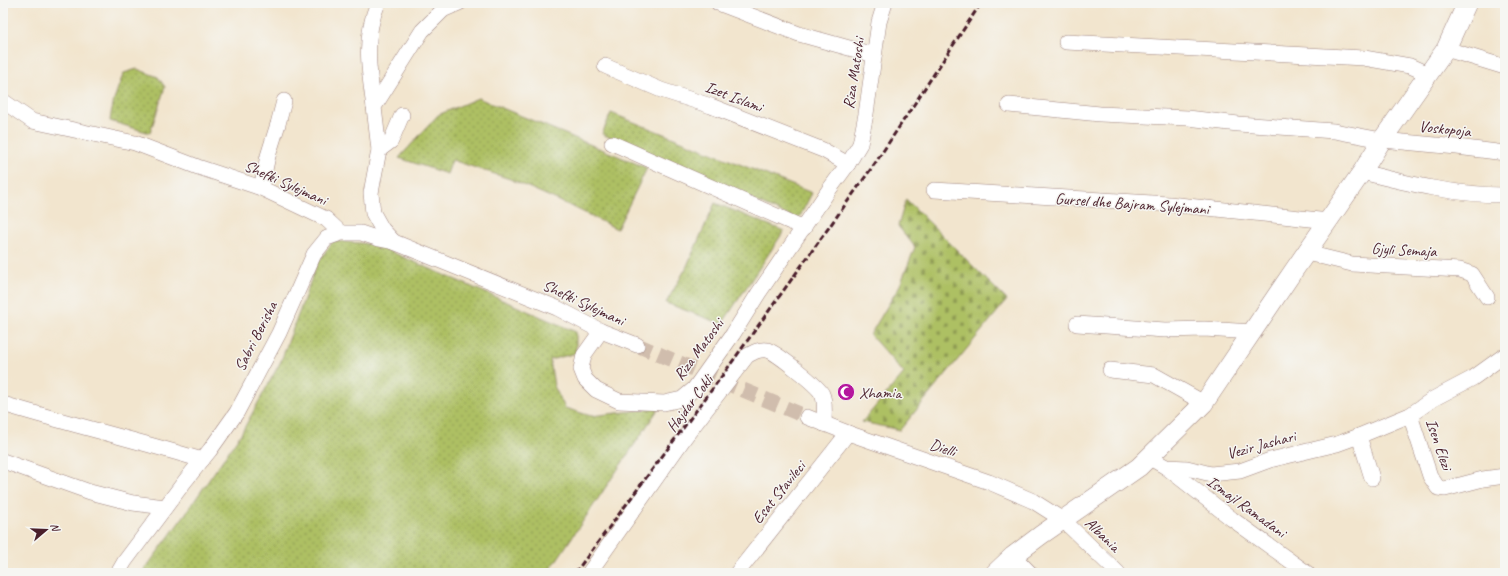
<svg xmlns="http://www.w3.org/2000/svg" width="1508" height="576" font-family="Caveat,sans-serif">
<style>
.grass{fill:url(#grass-dots);stroke:#7c7047}
.cemetery{fill:url(#cemetery-stones);stroke:#7c7047}
.lines{fill:none;stroke-linecap:round;stroke-linejoin:round}
.minor-tunnel{stroke:#d0bdad;stroke-width:15;stroke-dasharray:15 8;stroke-linecap:butt}
.minor-casing{stroke:#9e827c;stroke-width:16}
.tertiary-casing{stroke:#9e827c;stroke-width:20}
.minor{stroke:#fff;stroke-width:15}
.tertiary{stroke:#fff;stroke-width:19}
.rail{stroke:#4a1f2b;stroke-width:3;stroke-dasharray:6 3;stroke-linecap:butt}
.labels{text-anchor:middle;stroke-width:3;stroke-linejoin:round;paint-order:stroke}
.street-label{font-size:16px;fill:#4a1f2b;stroke:#f6f6f2}
.poi-label{font-size:16px;fill:#4a1f2b;stroke:#f6f6f2;text-anchor:start}
</style>
<defs>
<pattern id="grass-dots" width="8" height="8" patternUnits="userSpaceOnUse"><rect width="8" height="8" fill="#adc063"/><path d="M2 2h.1M6 6h.1" fill="none" stroke="#8f9b52" stroke-width="1.8" stroke-linecap="round"/></pattern>
<pattern id="cemetery-stones" width="16" height="16" patternUnits="userSpaceOnUse"><rect width="16" height="16" fill="#adc063"/><path d="M2 7V4a2 2 0 0 1 4 0v3zM10 15v-3a2 2 0 0 1 4 0v3z" fill="#8f9b52"/></pattern>
</defs>
<rect width="100%" height="100%" fill="#f6f6f2"/>
<filter id="ink" filterUnits="userSpaceOnUse"><feTurbulence type="fractalNoise" baseFrequency=".025" numOctaves="2"/><feDisplacementMap in="SourceGraphic" scale="8" xChannelSelector="R" yChannelSelector="G"/><feConvolveMatrix kernelMatrix="1 2 1 2 8 2 1 2 1" color-interpolation-filters="sRGB"/></filter>
<filter id="wash" filterUnits="userSpaceOnUse"><feTurbulence type="fractalNoise" baseFrequency=".012" numOctaves="4" result="noise"/><feDisplacementMap in="SourceGraphic" scale="16" xChannelSelector="R" yChannelSelector="G"/><feGaussianBlur stdDeviation="0.9" result="paint"/><feColorMatrix in="noise" values="0 0 0 0 0 0 0 0 0 0 0 0 0 0 0 0 0 1.4 0 .05"/><feComposite in="paint" operator="in"/></filter>
<g filter="url(#wash)">
<rect width="100%" height="100%" fill="#f2e5ce"/>
<g class="grass">
<path d="M 137,69 L 158,77 L 165,87 L 150,133 L 110,121 C 112,103 117,89 124,73 Z"/>
<path d="M 478,98 L 647,168 L 617,229 L 575,208 L 510,179 L 452,160 L 447,174 L 399,158 L 438,115 Z"/>
<path d="M 611,113 L 812,193 L 798,220 L 602,134 Z"/>
<path d="M 715,203 L 784,231 L 722,324 L 666,303 L 686,268 Z"/>
<path d="M 333,241 L 373,244 L 576,332 L 576,353 L 550,360 L 554,386 L 565,408 L 591,416 L 659,408 L 548,573 L 142,573 L 186,513 L 242,432 L 281,361 L 317,264 Z"/>
</g>
<path class="cemetery" d="M 906,199 L 1007,300 L 900,430 L 862,422 L 904,373 L 870,335 L 900,285 L 915,247 L 898,226 Z"/>
</g>
<g filter="url(#ink)">
<g class="lines">
<path class="minor-tunnel" d="M 637,345 L 807,417"/>
<defs>
<g id="minor">
<path d="M 718,3 L 799,34 L 874,55"/>
<path d="M 1066,42 L 1364,58 L 1410,66 L 1428,74"/>
<path d="M 1446,49 L 1505,67"/>
<path d="M 605,66 L 661,90 L 711,106 L 823,150 L 848,164"/>
<path d="M 3,101 L 32,121 L 135,143 L 198,167 L 261,188 L 326,219 L 341,233"/>
<path d="M 1009,105 L 1100,114 L 1188,118 L 1238,124 L 1334,131 L 1382,140 L 1457,147 L 1505,153"/>
<path d="M 374,107 C 369,72 363,37 378,3"/>
<path d="M 612,143 L 804,228"/>
<path d="M 379,150 L 391,141 L 402,115"/>
<path d="M 1362,172 C 1409,184 1456,195 1505,195"/>
<path d="M 261,188 L 268,156 L 278,124 L 284,101"/>
<path d="M 934,190 L 1169,204 L 1329,221"/>
<path d="M 394,242 L 382,229 L 373,213 L 371,193 L 379,150 L 374,107 L 422,31 L 443,10 L 459,3"/>
<path d="M 1307,253 L 1352,264 L 1460,270 L 1472,274 L 1487,297"/>
<path d="M 1077,324 L 1165,330 L 1204,329 L 1253,332"/>
<path d="M 601,331 L 584,355 L 581,369 L 585,379 L 596,390 L 619,401 L 664,403 L 682,399 L 694,389 L 733,334 L 758,294 L 831,187 L 848,164 L 860,144 L 866,114 L 879,22 L 885,3"/>
<path d="M 1110,370 L 1154,375 L 1204,403"/>
<path d="M 3,404 C 69,424 136,440 202,460"/>
<path d="M 1410,415 L 1430,476 L 1438,488 L 1445,489 L 1483,479 L 1505,476"/>
<path d="M 807,417 L 848,433 L 989,482 L 1033,501 L 1063,520 L 1118,573"/>
<path d="M 1359,436 L 1372,478"/>
<path d="M 1150,458 L 1166,467 L 1187,468 L 1211,474 L 1240,471 L 1270,460 L 1337,444 L 1359,436 L 1410,415 L 1433,399 L 1473,378 L 1505,355"/>
<path d="M 3,461 L 90,492 L 133,503 L 165,507"/>
<path d="M 1166,467 L 1232,519 L 1307,573"/>
<path d="M 1013,556 L 1030,573"/>
<path d="M 118,573 L 125,561 L 185,481 L 210,450 L 237,412 L 279,333 L 314,254 L 327,238 L 341,233 L 361,233 L 379,239 L 394,242 L 557,308 L 601,331 L 637,345"/>
<path d="M 589,573 L 685,437 L 747,356 C 754,352 759,349 767,350 C 775,351 818,386 822,394 C 826,402 824,415 824,424"/>
<path d="M 737,573 L 848,433"/>
</g>
<path id="tertiary" d="M 995,573 L 1013,556 L 1041,535 L 1139,467 L 1204,403 L 1292,273 L 1362,172 L 1382,140 L 1446,49 L 1467,3"/>
</defs>
<use href="#minor" class="minor-casing"/>
<use href="#tertiary" class="tertiary-casing"/>
<use href="#minor" class="minor"/>
<use href="#tertiary" class="tertiary"/>
<path class="rail" d="M 575,573 L 722,376 L 876,162 L 981,3"/>
</g>
</g>
<defs>
<symbol id="mosque-disc" viewBox="-11 -11 22 22"><circle r="9.5" fill="#b5179e" stroke="#f6f6f2"/><path d="M3.5-4.9A6 6 0 1 0 3.5 4.9A5 5 0 1 1 3.5-4.9Z" fill="#fff"/></symbol>
</defs>
<g fill-rule="evenodd">
<use href="#mosque-disc" x="836" y="382" width="20" height="20"/>
</g>
<g class="labels">
<g class="street-label">
<text transform="translate(853 73) rotate(-81)" y="6">Riza Matoshi</text>
<text transform="translate(734 96) rotate(21)" y="6">Izet Islami</text>
<text transform="translate(1445 128) rotate(6)" y="6">Voskopoja</text>
<text transform="translate(286 182) rotate(24)" y="6">Shefki Sylejmani</text>
<text transform="translate(1132 203) rotate(4)" y="6">Gursel dhe Bajram Sylejmani</text>
<text transform="translate(1404 249) rotate(3)" y="6">Gjyli Semaja</text>
<text transform="translate(584 302) rotate(25)" y="6">Shefki Sylejmani</text>
<text transform="translate(255 336) rotate(-63)" y="6">Sabri Berisha</text>
<text transform="translate(698 349) rotate(-53)" y="6">Riza Matoshi</text>
<text transform="translate(689 403) rotate(-53)" y="6">Hajdar Cokli</text>
<text transform="translate(1261 444) rotate(-15)" y="6">Vezir Jashari</text>
<text transform="translate(1440 444) rotate(71)" y="6">Isen Elezi</text>
<text transform="translate(943 447) rotate(19)" y="6">Dielli</text>
<text transform="translate(778 492) rotate(-51)" y="6">Esat Stavileci</text>
<text transform="translate(1247 506) rotate(36)" y="6">Ismajl Ramadani</text>
<text transform="translate(1103 534) rotate(44)" y="6">Albania</text>
</g>
<g class="poi-label">
<text x="859" y="398">Xhamia</text>
</g>
</g>
<rect width="1508" height="576" fill="none" stroke="#f6f6f2" stroke-width="16"/>
<g transform="translate(46 530) rotate(71)" stroke="#f6f6f2" stroke-width="3" paint-order="stroke">
<path d="M0-3L7 15L0 10L-7 15Z" fill="#4a1f2b"/>
<text y="-6" font-size="11" font-weight="bold" text-anchor="middle" fill="#4a1f2b">N</text>
</g>
</svg>
